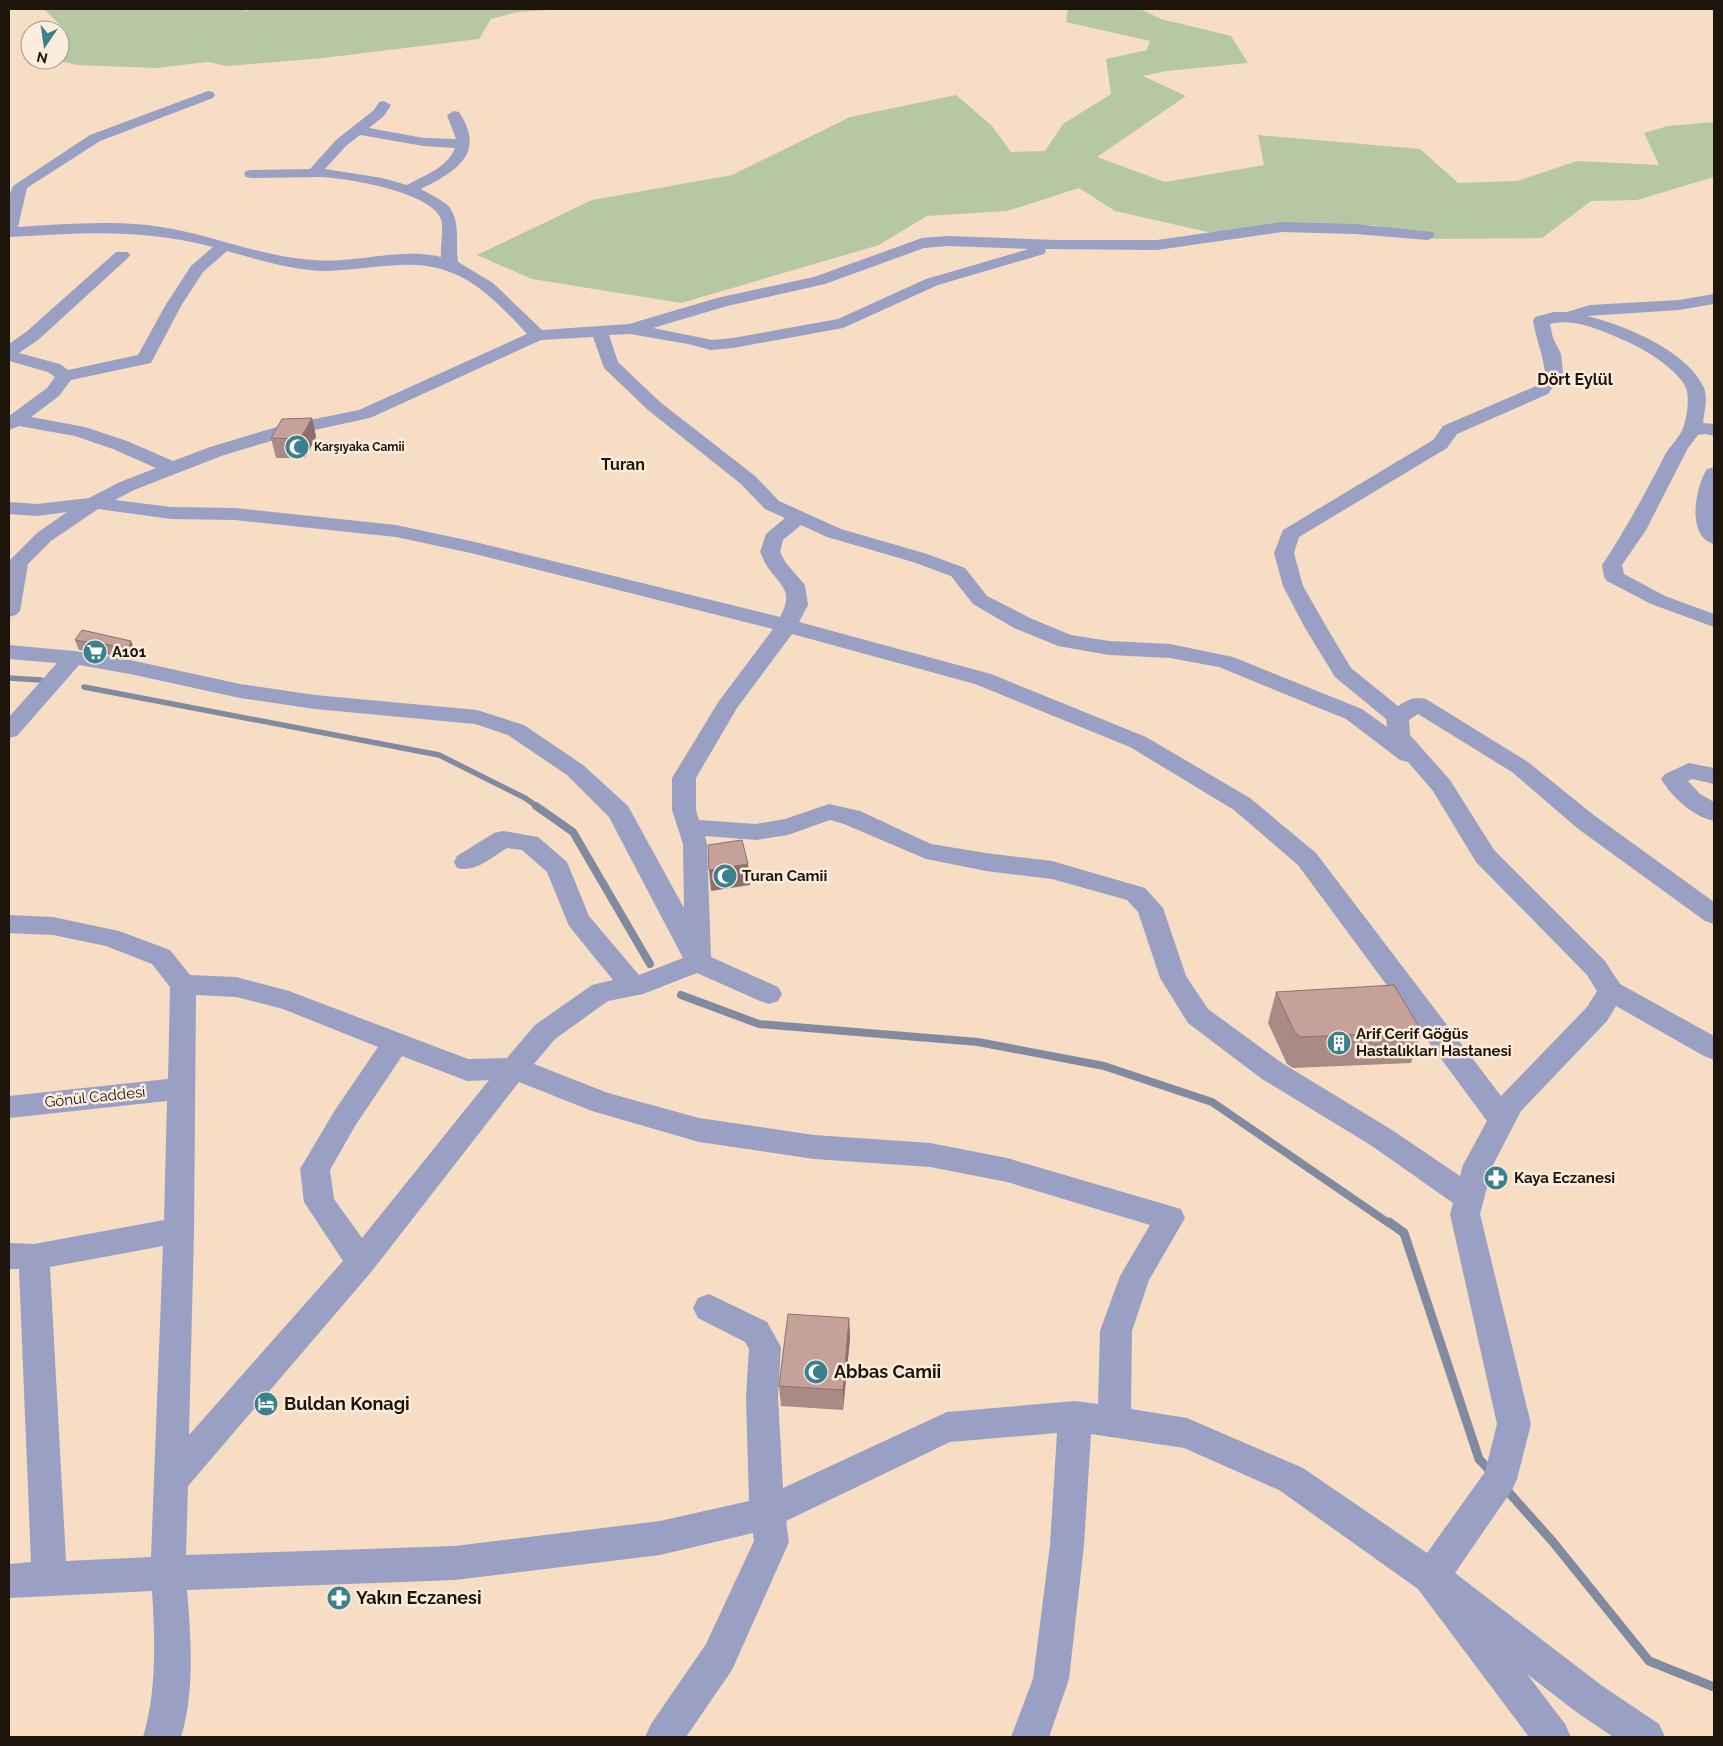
<svg xmlns="http://www.w3.org/2000/svg" width="1723" height="1746" font-family="Raleway,sans-serif">
<style>
.green{fill:#b6c8a3}
.lines{fill:none;stroke-linecap:round;stroke-linejoin:round}
.stream-far2{stroke:#808ba2;stroke-width:5.5}
.stream-far1{stroke:#808ba2;stroke-width:8}
.stream{stroke:#808ba2;stroke-width:9}
.minor{fill:#99a0c3;fill-rule:evenodd}
.wall{fill:#aa8a84}
.shaded-wall{fill:#8b716c}
.building{fill:#c6a19a;stroke:#8b716c}
.labels{text-anchor:middle;stroke-width:5;stroke-linejoin:round;paint-order:stroke}
.far-poi-label{font-size:12px;font-weight:bold;fill:#1d150b;stroke:#fbecdc;text-anchor:start}
.poi-label{font-size:15px;font-weight:bold;fill:#1d150b;stroke:#fbecdc;text-anchor:start}
.street-label{font-size:15px;fill:#1d150b;stroke:#fbecdc}
.far-district-label{font-size:16px;font-weight:bold;fill:#1d150b;stroke:#fbecdc}
.near-poi-label{font-size:18px;font-weight:bold;fill:#1d150b;stroke:#fbecdc;text-anchor:start}
</style>
<rect width="100%" height="100%" fill="#f6ddc3"/>
<g class="green">
<path d="M 44,9 L 237,9 L 248,11 L 248,9 L 563,9 L 517,12 L 491,19 L 479,39 L 323,58 L 227,66 L 208,62 L 156,68 L 78,65 L 54,60 L 60,60 L 60,37 L 66,31 Z"/>
<path d="M 1068,9 L 1140,9 L 1161,19 L 1231,36 L 1248,63 L 1167,71 L 1143,76 L 1186,96 L 1097,157 L 1165,182 L 1264,165 L 1258,135 L 1420,149 L 1458,183 L 1517,181 L 1577,161 L 1659,165 L 1644,133 L 1668,126 L 1714,122 L 1714,177 L 1637,200 L 1591,201 L 1542,238 L 1436,239 L 1374,225 L 1212,233 L 1115,211 L 1079,188 L 1007,211 L 927,216 L 879,245 L 681,303 L 532,279 L 477,255 L 592,200 L 732,175 L 850,117 L 956,95 L 992,126 L 1011,152 L 1045,151 L 1063,124 L 1111,94 L 1106,59 L 1147,50 L 1150,41 L 1066,22 Z"/>
</g>
<g class="lines">
<g class="stream-far2">
<path d="M 9,678 L 41,680"/>
<path d="M 84,687 L 439,755 L 525,798 L 538,807"/>
</g>
<g class="stream-far1">
<path d="M 536,806 L 573,832 L 650,964"/>
<path d="M 681,995 L 759,1024 L 978,1042 L 1104,1066 L 1212,1102 L 1390,1224"/>
</g>
<g class="stream">
<path d="M 1389,1222 L 1404,1233 L 1479,1459 L 1492,1473"/>
<path d="M 1504,1487 L 1553,1542 L 1649,1661 L 1714,1687"/>
</g>
<g class="minor">
<path d="M 208,91 L 213,92 L 215,95 L 213,98 L 100,141 L 27,188 L 18,227 C 69,224 122,219 173,229 C 219,238 265,257 313,260 C 355,264 400,247 441,257 C 440,246 444,229 441,219 C 431,192 347,178 320,177 C 297,177 274,178 251,178 L 246,177 L 244,174 L 246,171 L 251,170 L 310,169 L 336,140 L 374,110 L 379,102 L 384,101 L 391,105 L 384,116 L 369,128 L 424,138 L 456,139 L 447,115 L 454,111 L 459,112 C 487,154 455,172 421,189 C 429,194 438,198 445,203 C 462,216 455,243 458,262 L 493,283 L 542,330 L 629,324 L 717,298 L 814,277 L 922,238 L 948,236 L 1057,240 L 1157,240 L 1282,222 L 1355,224 L 1433,232 L 1435,235 L 1433,238 L 1427,240 L 1355,234 L 1282,232 L 1157,250 L 1045,249 L 1046,251 L 1044,254 L 938,285 L 843,328 L 733,348 L 711,350 L 688,344 L 630,334 L 609,335 L 618,362 L 660,402 L 755,476 L 779,501 L 841,529 L 927,554 L 965,568 L 987,596 L 1030,618 L 1071,635 L 1109,641 L 1170,644 L 1233,657 L 1362,709 L 1387,727 L 1386,719 L 1335,677 L 1305,628 L 1283,586 L 1274,553 L 1283,530 L 1433,440 L 1443,426 L 1536,386 L 1545,373 C 1543,354 1536,339 1533,321 L 1535,317 L 1554,312 L 1567,312 L 1590,305 L 1679,300 L 1714,294 L 1714,304 L 1679,310 L 1587,316 C 1624,325 1688,351 1704,388 C 1708,399 1704,413 1703,423 L 1714,424 L 1714,436 L 1706,434 L 1698,435 L 1688,448 L 1646,530 L 1622,565 L 1624,574 L 1665,596 L 1714,614 L 1714,627 L 1651,604 L 1607,581 L 1604,577 L 1602,565 C 1626,529 1646,492 1666,453 C 1671,445 1680,437 1683,428 C 1687,418 1689,401 1687,391 C 1683,373 1646,350 1630,343 C 1607,333 1576,317 1550,324 L 1553,338 L 1561,354 L 1563,373 L 1548,394 L 1457,434 L 1447,448 L 1299,537 L 1294,553 L 1303,586 L 1327,628 L 1351,668 L 1398,706 C 1408,700 1414,696 1426,699 L 1528,762 L 1595,816 L 1714,902 L 1714,924 L 1705,921 L 1577,828 L 1512,772 L 1418,714 L 1409,720 L 1410,735 L 1450,780 L 1494,850 L 1605,961 L 1620,984 L 1714,1036 L 1714,1060 L 1704,1056 L 1616,1006 L 1607,1021 L 1521,1111 L 1493,1165 L 1480,1214 L 1531,1424 L 1517,1479 L 1512,1490 L 1455,1573 L 1601,1685 L 1659,1724 L 1665,1737 L 1613,1737 L 1575,1711 L 1527,1674 L 1565,1724 L 1571,1737 L 1529,1737 L 1418,1589 L 1279,1490 L 1184,1448 L 1091,1434 L 1084,1545 L 1069,1679 L 1049,1737 L 1011,1737 L 1033,1679 L 1050,1545 L 1057,1433 L 950,1442 L 786,1521 L 789,1542 L 732,1670 L 686,1737 L 645,1737 L 651,1724 L 706,1644 L 754,1541 L 753,1533 L 660,1555 L 455,1580 L 187,1590 C 191,1636 195,1692 181,1737 L 143,1737 C 157,1692 155,1638 152,1591 L 9,1598 L 9,1564 L 31,1562 L 19,1269 L 9,1269 L 9,1243 L 34,1244 L 164,1220 L 167,1101 L 9,1118 L 9,1096 L 168,1079 L 170,987 L 152,964 L 106,946 L 53,935 L 9,933 L 9,915 L 53,917 L 119,931 L 170,950 L 190,975 L 236,977 L 289,991 L 468,1059 L 507,1058 L 535,1025 L 592,985 L 613,980 L 569,926 L 547,872 L 522,850 L 507,848 C 492,857 475,873 457,868 L 454,862 L 457,856 L 494,833 L 503,831 L 538,837 L 567,862 L 589,916 L 639,975 L 683,958 L 609,817 L 567,775 L 508,735 L 475,724 L 315,709 L 240,698 L 130,674 L 79,665 L 17,736 L 9,738 L 9,717 L 57,663 L 9,659 L 9,645 L 74,651 L 130,660 L 240,684 L 315,695 L 477,710 L 524,725 L 583,765 L 628,806 L 684,908 L 683,844 L 672,810 L 672,778 L 719,701 L 773,629 L 475,554 L 396,537 L 235,520 L 171,519 L 98,509 L 51,541 L 28,564 L 20,611 L 16,615 L 9,617 L 9,561 L 37,533 L 67,512 L 37,516 L 9,514 L 9,502 L 37,504 L 89,498 L 120,482 L 156,468 L 113,449 L 75,436 L 19,426 L 9,430 L 9,416 L 47,388 L 55,377 L 48,372 L 9,361 L 9,344 L 26,332 L 116,252 L 128,252 L 130,255 L 128,258 L 38,340 L 19,353 L 60,364 L 68,370 L 138,355 L 165,306 L 191,266 L 213,247 C 138,228 84,233 9,237 L 9,196 L 13,186 L 90,135 ZM 360,135 L 424,146 L 455,148 C 447,168 425,175 407,185 L 382,178 L 325,169 L 346,146 ZM 948,246 L 1029,249 L 926,279 L 838,319 L 733,338 L 712,340 L 653,328 L 727,306 L 825,284 L 924,248 ZM 227,251 C 260,260 294,271 328,271 C 352,270 376,266 399,265 C 459,261 489,293 527,334 L 359,410 L 280,426 L 210,447 L 173,461 L 127,441 L 85,427 L 31,417 L 59,396 L 71,380 L 151,363 L 181,306 L 203,272 ZM 593,337 L 604,368 L 648,410 L 741,484 L 765,509 L 785,518 L 766,534 L 760,552 C 763,558 765,564 769,569 C 784,589 793,592 780,617 L 475,542 L 396,525 L 235,508 L 171,507 L 115,500 L 134,490 L 224,455 L 291,435 L 370,418 L 541,340 ZM 801,525 L 827,537 L 913,562 L 951,576 L 973,604 L 1014,628 L 1058,646 L 1109,655 L 1170,658 L 1219,667 L 1346,719 L 1400,760 L 1408,762 L 1433,791 L 1476,862 L 1587,975 L 1597,991 L 1587,1007 L 1501,1096 L 1316,853 L 1250,798 L 1146,737 L 991,674 L 799,622 L 808,605 L 805,585 L 786,563 L 780,552 L 783,540 ZM 792,634 L 975,684 L 1130,747 L 1234,810 L 1298,865 L 1487,1121 L 1463,1165 L 1460,1176 L 1392,1130 L 1282,1063 L 1208,1009 L 1186,976 L 1163,908 L 1145,888 L 1052,861 L 986,853 L 931,844 L 860,811 L 829,804 L 785,819 L 756,824 L 699,820 L 696,810 L 696,778 L 737,708 ZM 830,820 L 844,824 L 926,859 L 986,871 L 1052,879 L 1127,900 L 1138,912 L 1160,978 L 1188,1023 L 1262,1079 L 1372,1146 L 1453,1203 L 1450,1214 L 1497,1424 L 1485,1472 L 1427,1553 L 1303,1468 L 1187,1418 L 1131,1409 L 1132,1331 L 1149,1280 L 1185,1218 L 1181,1209 L 1007,1158 L 930,1143 L 814,1135 L 699,1118 L 608,1093 L 534,1064 L 555,1039 L 608,1001 L 643,994 L 697,973 L 760,1001 L 769,1004 L 778,1001 L 782,994 L 778,987 L 711,957 L 707,844 L 705,836 L 756,840 L 788,835 ZM 196,995 L 236,997 L 283,1009 L 378,1047 L 335,1110 L 300,1169 L 304,1202 L 343,1261 L 189,1435 L 194,1230 ZM 402,1056 L 467,1081 L 489,1080 L 362,1238 L 334,1199 L 330,1170 L 355,1126 ZM 519,1082 L 592,1111 L 699,1142 L 814,1159 L 930,1167 L 1007,1182 L 1150,1225 L 1120,1276 L 1100,1331 L 1098,1404 L 1075,1401 L 947,1412 L 783,1488 L 778,1397 L 781,1347 L 767,1322 L 709,1294 L 698,1298 L 693,1308 L 698,1318 L 745,1342 L 749,1349 L 746,1397 L 749,1501 L 660,1521 L 455,1546 L 186,1555 L 188,1486 L 372,1271 ZM 163,1246 L 151,1557 L 66,1561 L 50,1267 Z"/>
<path d="M 1714,467 L 1714,544 C 1686,537 1695,487 1707,469 Z"/>
<path d="M 1689,763 L 1714,768 L 1714,784 L 1692,779 L 1688,781 L 1700,794 L 1714,802 L 1714,821 C 1692,816 1673,798 1661,779 L 1665,774 Z"/>
</g>
</g>
<g class="wall">
<path d="M 312,418 L 316,437 L 305,458 L 276,458 L 271,438 Z"/>
<path d="M 75,640 L 131,641 L 135,651 L 133,659 L 79,650 Z"/>
<path d="M 1276,992 L 1422,1032 L 1411,1063 L 1293,1068 L 1287,1064 L 1268,1023 Z"/>
<path d="M 849,1318 L 850,1338 L 843,1410 L 781,1406 L 779,1386 Z"/>
</g>
<g class="shaded-wall">
<path d="M 312,418 L 316,437 L 305,458 L 300,439 Z"/>
<path d="M 131,641 L 135,651 L 133,659 L 129,648 Z"/>
<path d="M 748,864 L 750,885 L 711,891 L 709,870 Z"/>
<path d="M 849,1318 L 850,1338 L 843,1410 L 843,1390 Z"/>
</g>
<g class="building">
<path d="M 312,418 L 300,439 L 271,438 L 282,419 Z"/>
<path d="M 82,630 L 131,641 L 129,648 L 75,640 Z"/>
<path d="M 742,840 L 748,864 L 709,870 L 708,845 Z"/>
<path d="M 1394,985 L 1422,1032 L 1301,1037 L 1295,1033 L 1276,992 Z"/>
<path d="M 788,1314 L 849,1318 L 843,1390 L 779,1386 Z"/>
</g>
<defs>
<symbol id="mosque-disc" viewBox="-11 -11 22 22"><circle r="9.5" fill="#3b818d" stroke="#fbecdc"/><path d="M3.5-4.9A6 6 0 1 0 3.5 4.9A5 5 0 1 1 3.5-4.9Z" fill="#fff"/></symbol>
<symbol id="supermarket-disc" viewBox="-11 -11 22 22"><circle r="9.5" fill="#3b818d" stroke="#fbecdc"/><path d="M-6-5.5h2.5l.6 2H6L4.5 2H-2.5L-4.4-4H-6ZM-1.5 3.2a1.3 1.3 0 1 0 .1 0ZM3 3.2a1.3 1.3 0 1 0 .1 0Z" fill="#fff"/></symbol>
<symbol id="building-disc" viewBox="-11 -11 22 22"><circle r="9.5" fill="#3b818d" stroke="#fbecdc"/><path d="M-4-6H4V6H1V3H-1V6H-4ZM-2.5-4.3h1.7v1.8h-1.7ZM.8-4.3h1.7v1.8H.8ZM-2.5-1h1.7V.8h-1.7ZM.8-1h1.7V.8H.8Z" fill="#fff"/></symbol>
<symbol id="pharmacy-disc" viewBox="-11 -11 22 22"><circle r="9.5" fill="#3b818d" stroke="#fbecdc"/><path d="M-2-6h4v4h4v4h-4v4h-4v-4h-4v-4h4Z" fill="#fff"/></symbol>
<symbol id="hotel-disc" viewBox="-11 -11 22 22"><circle r="9.5" fill="#3b818d" stroke="#fbecdc"/><path d="M-6-4.5h1.5V1H6V5H4.5V3h-9V5H-6ZM-4 0a1.8 1.8 0 1 1 3.6 0ZM.5 0V-2.5h3Q6-2.5 6 0Z" fill="#fff"/></symbol>
</defs>
<g fill-rule="evenodd">
<use href="#mosque-disc" x="283" y="433" width="28" height="28"/>
<use href="#supermarket-disc" x="81" y="638" width="28" height="28"/>
<use href="#mosque-disc" x="711" y="862" width="28" height="28"/>
<use href="#building-disc" x="1325" y="1029" width="28" height="28"/>
<use href="#pharmacy-disc" x="1482" y="1164" width="28" height="28"/>
<use href="#mosque-disc" x="802" y="1358" width="28" height="28"/>
<use href="#hotel-disc" x="252" y="1390" width="28" height="28"/>
<use href="#pharmacy-disc" x="325" y="1584" width="28" height="28"/>
</g>
<g class="labels">
<g class="far-poi-label">
<text x="314" y="451">Karşıyaka Camii</text>
</g>
<g class="poi-label">
<text x="112" y="657">A101</text>
<text x="742" y="881">Turan Camii</text>
<text x="1356" y="1039">Arif Cerif Göğüs<tspan x="1356" dy="17">Hastalıkları Hastanesi</tspan></text>
<text x="1514" y="1183">Kaya Eczanesi</text>
</g>
<g class="street-label">
<text transform="translate(95 1097) rotate(-6)" y="5">Gönül Caddesi</text>
</g>
<g class="far-district-label">
<text x="1575" y="385">Dört Eylül</text>
<text x="623" y="470">Turan</text>
</g>
<g class="near-poi-label">
<text x="834" y="1378">Abbas Camii</text>
<text x="284" y="1410">Buldan Konagi</text>
<text x="356" y="1604">Yakın Eczanesi</text>
</g>
</g>
<rect width="1723" height="1746" fill="none" stroke="#1d150b" stroke-width="20"/>
<g transform="translate(45 45) rotate(193)"><circle r="24" fill="#fbecdc" stroke="#a29688"/>
<path d="M0-4L9 19L0 12L-9 19Z" fill="#3b818d"/>
<text y="-8" font-size="14" font-weight="bold" text-anchor="middle" fill="#1d150b">N</text>
</g>
</svg>
